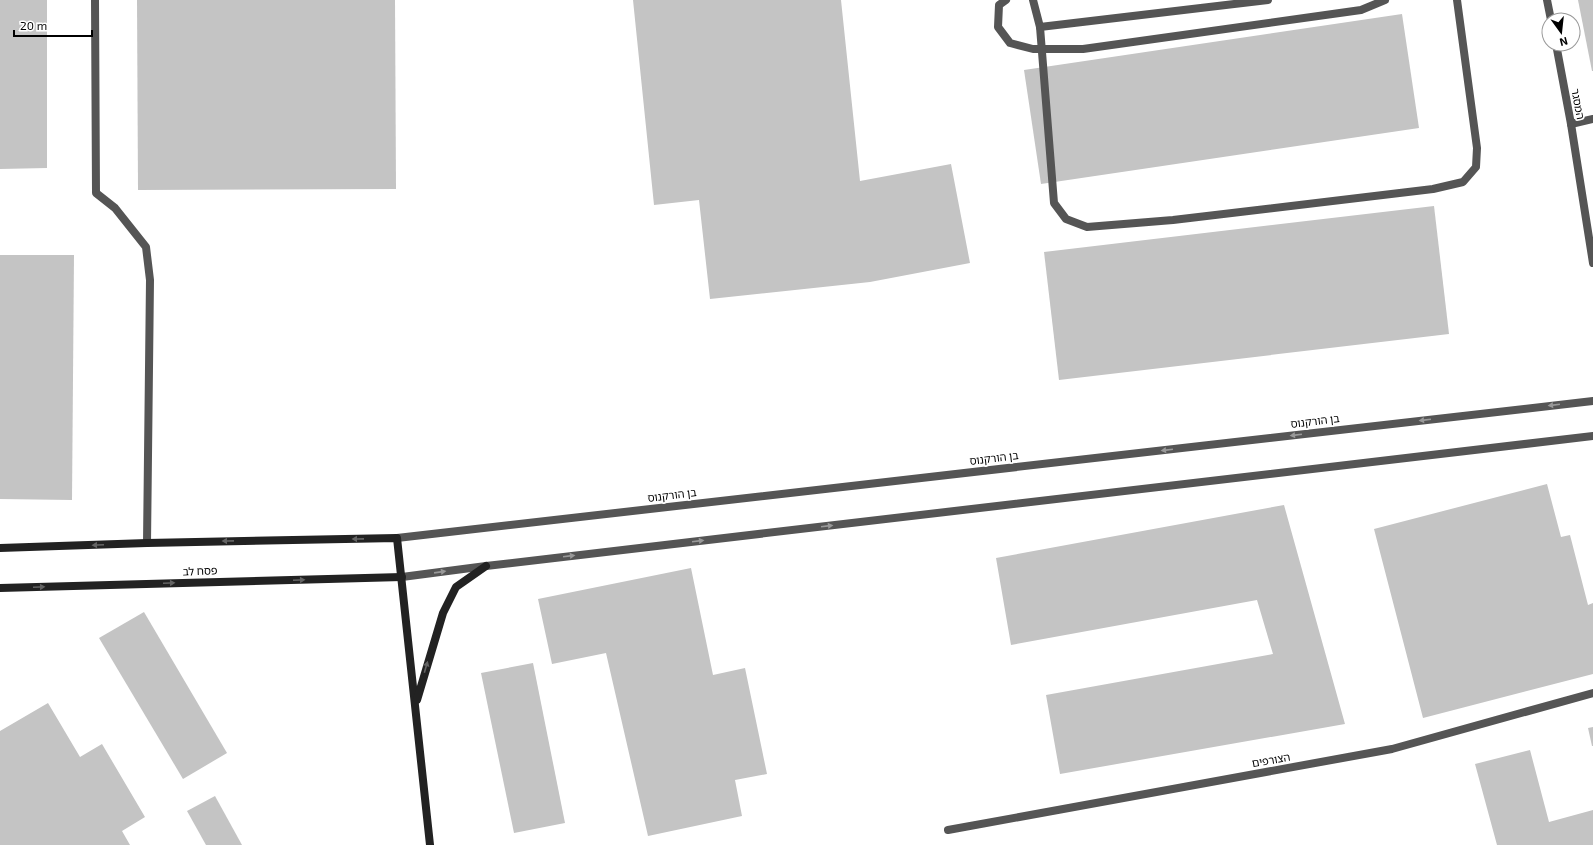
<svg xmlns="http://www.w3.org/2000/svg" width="1593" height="845" font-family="'Exo 2','Noto Sans Hebrew',sans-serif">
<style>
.building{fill:#c4c4c4}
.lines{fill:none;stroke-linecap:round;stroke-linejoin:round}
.service{stroke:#555;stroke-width:8}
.minor{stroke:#555;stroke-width:8}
.tertiary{stroke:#555;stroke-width:8}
.secondary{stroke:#222;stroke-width:8}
.oneway{fill:#999}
.oneway2{fill:#646464}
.labels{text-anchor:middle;stroke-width:3.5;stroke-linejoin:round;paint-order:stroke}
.street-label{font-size:11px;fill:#000;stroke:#fff}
</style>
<rect width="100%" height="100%" fill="#fff"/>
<g class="building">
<path d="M 0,0 L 47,0 L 47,168 L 0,169 Z"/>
<path d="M 137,0 L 395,0 L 396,189 L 138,190 Z"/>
<path d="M 633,0 L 841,0 L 860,181 L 951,164 L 970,263 L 870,282 L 710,299 L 699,200 L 654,205 Z"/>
<path d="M 1578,0 L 1593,0 L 1593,71 L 1592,71 Z"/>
<path d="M 1402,14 L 1419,128 L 1041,184 L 1024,70 Z"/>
<path d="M 1434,206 L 1449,334 L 1059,380 L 1044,252 Z"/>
<path d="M 0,255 L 74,255 L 72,500 L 0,499 Z"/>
<path d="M 1547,484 L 1561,537 L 1570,535 L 1588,605 L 1593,603 L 1593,674 L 1423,718 L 1374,529 Z"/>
<path d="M 1284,505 L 1345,724 L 1060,774 L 1046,695 L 1273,654 L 1257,600 L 1011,645 L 996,558 Z"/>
<path d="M 691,568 L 713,675 L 745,668 L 767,774 L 735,780 L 742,816 L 648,836 L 606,653 L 552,664 L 538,599 Z"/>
<path d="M 144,612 L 227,753 L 183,779 L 99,638 Z"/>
<path d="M 533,663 L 565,823 L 514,833 L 481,673 Z"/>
<path d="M 48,703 L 80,757 L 102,744 L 145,817 L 122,831 L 130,845 L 0,845 L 0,731 Z"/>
<path d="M 1593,727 L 1593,746 L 1592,746 L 1588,728 Z"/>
<path d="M 1530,750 L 1549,822 L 1593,810 L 1593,845 L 1497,845 L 1475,764 Z"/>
<path d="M 215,796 L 242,845 L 206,845 L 187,811 Z"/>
</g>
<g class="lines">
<g class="service">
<path d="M 95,0 L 96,193 L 115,208 L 146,247 L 150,280 L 147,543"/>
<path d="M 1006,0 L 999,5 L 998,27 L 1010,43 L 1033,49 L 1083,49 L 1361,10 L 1385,0"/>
<path d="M 1033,0 L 1040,27 L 1054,203 L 1066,219 L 1087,227 L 1173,220 L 1433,189 L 1463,182 L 1476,167 L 1477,148 L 1457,0"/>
<path d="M 1040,27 L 1268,0"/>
</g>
<g class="minor">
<path d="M 1571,124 L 1593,119"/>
<path d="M 948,830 L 1392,749 L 1593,693"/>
</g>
<g class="tertiary">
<path d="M 1547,0 L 1551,20"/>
<path d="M 1556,44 L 1571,124 L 1593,263"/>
<path d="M 397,538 L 1593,401"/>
<path d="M 402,577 L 486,566 L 1593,436"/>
</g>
<g class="secondary">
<path d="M 0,548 L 147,543 L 397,538 L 430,845"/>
<path d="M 0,588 L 402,577"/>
<path d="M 417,700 L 443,613 L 456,587 L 486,566"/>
</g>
</g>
<defs><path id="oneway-solid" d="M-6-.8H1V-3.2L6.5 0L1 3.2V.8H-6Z"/></defs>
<g class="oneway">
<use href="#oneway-solid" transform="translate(1554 405) rotate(173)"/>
<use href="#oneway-solid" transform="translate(1425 420) rotate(173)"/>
<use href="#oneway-solid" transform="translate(1296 435) rotate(173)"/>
<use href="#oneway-solid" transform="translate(1167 450) rotate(173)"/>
<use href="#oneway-solid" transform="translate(827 526) rotate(-7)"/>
<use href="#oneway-solid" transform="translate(698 541) rotate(-7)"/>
<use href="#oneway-solid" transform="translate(569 556) rotate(-7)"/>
<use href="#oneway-solid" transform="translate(440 572) rotate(-8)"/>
</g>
<g class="oneway2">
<use href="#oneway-solid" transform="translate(358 539) rotate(179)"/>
<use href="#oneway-solid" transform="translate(228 541) rotate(179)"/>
<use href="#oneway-solid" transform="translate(98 545) rotate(178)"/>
<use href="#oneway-solid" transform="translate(299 580) rotate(-2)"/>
<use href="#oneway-solid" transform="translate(169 583) rotate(-2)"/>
<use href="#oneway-solid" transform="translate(39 587) rotate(-2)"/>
<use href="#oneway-solid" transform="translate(426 667) rotate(-74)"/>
</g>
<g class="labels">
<g class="street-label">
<text transform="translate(1578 104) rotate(79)" y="4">המסגר</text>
<text transform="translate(1315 421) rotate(-7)" y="4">בן הורקנוס</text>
<text transform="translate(994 458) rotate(-7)" y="4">בן הורקנוס</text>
<text transform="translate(672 495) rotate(-7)" y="4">בן הורקנוס</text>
<text transform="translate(200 571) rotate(-2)" y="4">פסח לב</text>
<text transform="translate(1271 760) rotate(-10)" y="4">הצורפים</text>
</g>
</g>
<g transform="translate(1561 32) rotate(165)"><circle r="19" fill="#ffffff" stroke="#999999"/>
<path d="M0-3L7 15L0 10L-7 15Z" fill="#000000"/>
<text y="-6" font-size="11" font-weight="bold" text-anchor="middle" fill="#000000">N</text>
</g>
<path d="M14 30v6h78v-6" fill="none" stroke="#000000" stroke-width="2"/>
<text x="20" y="30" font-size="12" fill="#000000" stroke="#ffffff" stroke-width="3" paint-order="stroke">20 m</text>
</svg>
